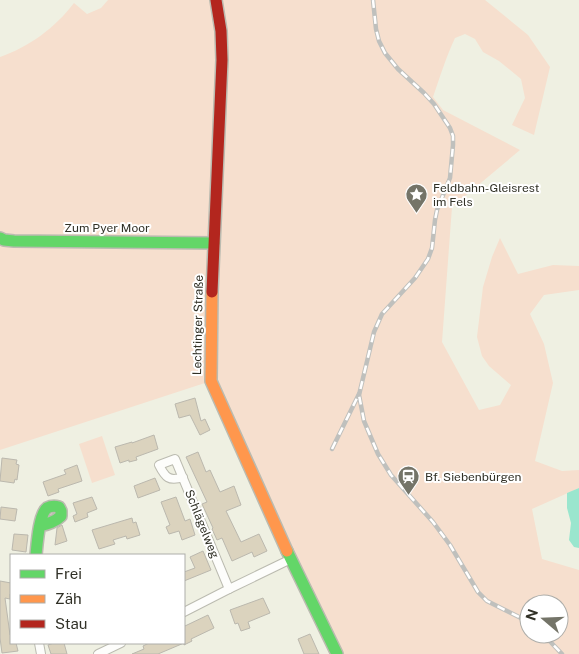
<svg xmlns="http://www.w3.org/2000/svg" width="579" height="654" font-family="'Public Sans',sans-serif">
<style>
.green{fill:#f6dfce;fill-rule:evenodd}
.water{fill:#9ae6ce}
.building{fill:#dbd3be;stroke:#bbb8ae}
.lines{fill:none;stroke-linecap:round;stroke-linejoin:round}
.street-casing{stroke:#bbbbb0;stroke-width:10}
.fast-casing{stroke:#bbbbb0;stroke-width:14}
.slow-casing{stroke:#bbbbb0;stroke-width:14}
.jam-casing{stroke:#bbbbb0;stroke-width:14}
.street{stroke:#fdfdfb;stroke-width:8}
.fast{stroke:#63d668;stroke-width:11}
.slow{stroke:#ff974d;stroke-width:11}
.jam{stroke:#b3261e;stroke-width:11}
.rail-casing{stroke:#bfc0bd;stroke-width:4.5}
.rail{stroke:#fff;stroke-width:2.5;stroke-dasharray:8;stroke-linecap:butt}
.labels{text-anchor:middle;stroke-width:4;stroke-linejoin:round;paint-order:stroke}
.poi-label{font-size:12px;fill:#313127;stroke:#fff;text-anchor:start}
.street-label{font-size:12px;fill:#313127;stroke:#fff}
</style>
<rect width="100%" height="100%" fill="#eff0e2"/>
<g class="green">
<path d="M 108,0 L 485,0 L 528,35 L 550,67 L 534,135 L 512,125 L 525,98 L 521,79 L 499,61 L 483,52 L 475,39 L 465,34 L 455,38 C 446,57 440,77 433,97 L 443,110 L 520,150 L 452,207 L 442,342 L 479,410 L 500,405 L 511,385 L 489,366 L 482,356 L 477,337 L 483,287 L 492,257 L 500,238 L 518,274 L 553,265 L 579,266 L 579,290 L 544,295 L 530,314 L 544,344 L 553,383 L 535,461 L 562,471 L 579,470 L 579,488 L 532,509 L 542,559 L 579,570 L 579,654 L 337,654 L 211,381 L 0,450 L 0,57 C 29,47 55,28 74,3 L 87,14 L 101,8 ZM 529,604 L 559,604 L 559,634 L 529,634 Z"/>
<path d="M 102,436 L 115,475 L 92,483 L 79,444 Z"/>
</g>
<path class="water" d="M 579,488 L 579,548 L 574,547 L 569,540 L 571,523 L 567,508 L 567,493 Z"/>
<g class="building">
<path d="M 195,398 L 201,421 L 205,419 L 210,430 L 200,435 L 190,415 L 179,418 L 175,404 Z"/>
<path d="M 154,435 L 158,449 L 136,457 L 137,460 L 129,462 L 129,460 L 120,463 L 115,447 L 132,442 L 132,443 Z"/>
<path d="M 198,452 L 206,472 L 210,470 L 220,492 L 234,486 L 241,505 L 226,511 L 241,542 L 259,534 L 267,551 L 254,557 L 252,552 L 232,561 L 222,538 L 217,540 L 212,529 L 213,528 L 202,504 L 207,502 L 186,457 Z"/>
<path d="M 2,458 L 17,460 L 16,464 L 19,465 L 17,480 L 15,479 L 14,483 L 0,481 Z"/>
<path d="M 77,465 L 82,481 L 58,489 L 59,492 L 48,496 L 43,482 L 66,474 L 64,470 Z"/>
<path d="M 155,478 L 160,490 L 138,498 L 134,486 Z"/>
<path d="M 92,497 L 97,509 L 87,513 L 88,517 L 75,522 L 73,516 L 77,514 L 73,503 Z"/>
<path d="M 176,497 L 185,521 L 190,519 L 195,535 L 182,540 L 179,531 L 169,534 L 166,527 L 170,525 L 161,502 Z"/>
<path d="M 1,507 L 17,509 L 15,521 L 0,519 Z"/>
<path d="M 132,518 L 133,523 L 136,522 L 140,535 L 127,539 L 126,536 L 113,540 L 115,544 L 99,549 L 92,530 Z"/>
<path d="M 62,525 L 67,541 L 55,545 L 57,528 Z"/>
<path d="M 14,534 L 28,535 L 26,552 L 12,550 Z"/>
<path d="M 203,551 L 211,570 L 184,581 L 184,572 L 195,568 L 190,557 Z"/>
<path d="M 0,581 L 11,583 L 11,594 L 10,594 L 10,599 L 5,598 L 10,635 L 11,635 L 11,643 L 16,643 L 18,651 L 2,653 L 0,638 Z"/>
<path d="M 263,598 L 270,613 L 248,622 L 250,628 L 241,631 L 238,623 L 235,624 L 230,610 Z"/>
<path d="M 208,615 L 214,628 L 191,639 L 192,641 L 184,645 L 184,643 L 158,654 L 132,654 L 144,649 L 143,646 L 149,643 L 184,643 L 184,623 L 185,626 Z"/>
<path d="M 310,634 L 319,654 L 304,654 L 298,639 Z"/>
<path d="M 54,643 L 64,643 L 67,654 L 51,654 L 48,645 Z"/>
</g>
<g class="lines">
<defs>
<g id="street">
<path d="M 183,477 C 169,482 165,477 159,465 L 175,459 L 229,589"/>
<path d="M 184,612 L 229,589 L 291,559"/>
<path d="M 39,643 L 41,654"/>
<path d="M 98,654 L 121,643"/>
</g>
<g id="fast">
<path d="M 0,238 L 4,240 L 14,241 L 214,243"/>
<path d="M 287,551 L 337,654"/>
<path d="M 36,555 C 37,545 39,514 47,508 C 51,506 55,506 59,507 L 61,511 L 61,516 C 55,522 48,524 40,526"/>
</g>
<path id="slow" d="M 212,292 L 211,381 L 287,551"/>
<path id="jam" d="M 212,292 L 222,60 L 221,31 L 216,0"/>
</defs>
<use href="#street" class="street-casing"/>
<use href="#fast" class="fast-casing"/>
<use href="#slow" class="slow-casing"/>
<use href="#jam" class="jam-casing"/>
<use href="#street" class="street"/>
<use href="#fast" class="fast"/>
<use href="#slow" class="slow"/>
<use href="#jam" class="jam"/>
<defs>
<g id="rail">
<path d="M 373,0 L 376,29 L 379,41 L 385,53 L 398,69 L 424,93 L 434,104 L 450,128 L 453,136 L 453,145 L 450,178 L 437,210 L 435,220 L 432,248 L 428,259 L 415,278 L 382,314 L 374,332 L 359,395 L 364,421 L 378,454 L 391,475 L 433,522 L 450,545 L 478,592 L 487,601 L 529,622"/>
<path d="M 332,449 L 359,394"/>
<path d="M 543,634 L 562,654"/>
</g>
</defs>
<use href="#rail" class="rail-casing"/>
<use href="#rail" class="rail"/>
</g>
<defs>
<symbol id="sight-pin" viewBox="-11 -11 22 30"><path d="M0 17L-7.5 6A9.5 9.5 0 1 1 7.5 6Z" fill="#747468" stroke="#fff"/><path d="M0-6L1.8-2.2L6-1.7L2.9 1.2L3.7 5.4L0 3.3L-3.7 5.4L-2.9 1.2L-6-1.7L-1.8-2.2Z" fill="#fff"/></symbol>
<symbol id="station-pin" viewBox="-11 -11 22 30"><path d="M0 17L-7.5 6A9.5 9.5 0 1 1 7.5 6Z" fill="#747468" stroke="#fff"/><path d="M-3-6H3Q5-6 5-4V2Q5 4 3 4L4.5 6H3L1.5 4h-3L-3 6H-4.5L-3 4Q-5 4-5 2V-4Q-5-6-3-6ZM-3.5-4v3h7v-3ZM-3.5 1v1.5H-2V1ZM2 1v1.5H3.5V1Z" fill="#fff"/></symbol>
</defs>
<g fill-rule="evenodd">
<use href="#sight-pin" x="404" y="182" width="25" height="34"/>
<use href="#station-pin" x="396" y="464" width="25" height="34"/>
</g>
<g class="labels">
<g class="poi-label">
<text x="433" y="192">Feldbahn-Gleisrest<tspan x="433" dy="14">im Fels</tspan></text>
<text x="425" y="481">Bf. Siebenbürgen</text>
</g>
<g class="street-label">
<text x="107" y="232">Zum Pyer Moor</text>
<text transform="translate(198 325) rotate(-89)" y="4">Lechtinger Straße</text>
<text transform="translate(202 524) rotate(68)" y="4">Schlägelweg</text>
</g>
</g>
<rect x="10" y="554" width="175" height="90" fill="#ffffff" stroke="#adada9"/>
<rect x="20" y="570" width="25" height="8" fill="#63d668" stroke="#adada9"/>
<text x="55" y="579" font-size="15" fill="#313127">Frei</text>
<rect x="20" y="595" width="25" height="8" fill="#ff974d" stroke="#adada9"/>
<text x="55" y="604" font-size="15" fill="#313127">Zäh</text>
<rect x="20" y="620" width="25" height="8" fill="#b3261e" stroke="#adada9"/>
<text x="55" y="629" font-size="15" fill="#313127">Stau</text>
<g transform="translate(544 619) rotate(289)"><circle r="24" fill="#ffffff" stroke="#adada9"/>
<path d="M0-4L9 19L0 12L-9 19Z" fill="#747468"/>
<text y="-8" font-size="14" font-weight="bold" text-anchor="middle" fill="#313127">N</text>
</g>
</svg>
